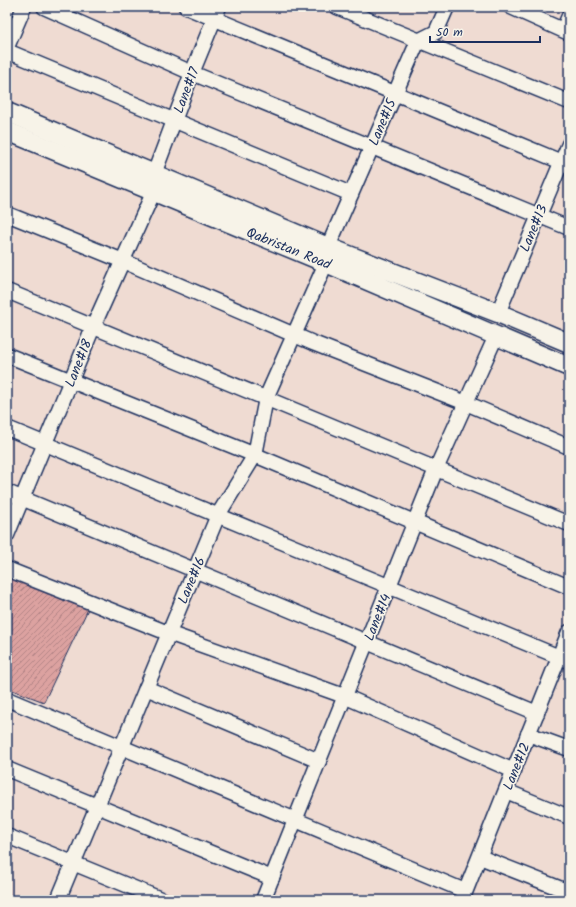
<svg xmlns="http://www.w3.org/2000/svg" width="576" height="907" font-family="Kalam,sans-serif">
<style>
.building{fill:url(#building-hatch);stroke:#1b2f5e}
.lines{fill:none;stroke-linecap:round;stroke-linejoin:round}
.minor-casing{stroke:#1b2f5e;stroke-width:17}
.tertiary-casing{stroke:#1b2f5e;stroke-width:21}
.minor{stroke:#f7f3e8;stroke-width:14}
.tertiary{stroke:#f7f3e8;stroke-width:18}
.labels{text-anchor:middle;stroke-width:3.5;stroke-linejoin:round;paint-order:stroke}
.street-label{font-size:14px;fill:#1b2f5e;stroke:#f7f3e8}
</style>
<defs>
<pattern id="building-hatch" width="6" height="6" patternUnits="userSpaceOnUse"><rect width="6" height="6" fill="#dca2a0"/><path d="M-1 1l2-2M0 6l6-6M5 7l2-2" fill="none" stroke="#b28486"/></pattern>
</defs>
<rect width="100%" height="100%" fill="#efdbd2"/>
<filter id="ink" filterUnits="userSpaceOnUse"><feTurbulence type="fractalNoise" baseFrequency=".025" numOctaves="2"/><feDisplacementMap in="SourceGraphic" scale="8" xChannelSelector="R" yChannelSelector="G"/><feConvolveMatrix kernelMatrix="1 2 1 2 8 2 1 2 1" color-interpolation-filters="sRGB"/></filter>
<g filter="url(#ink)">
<path class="building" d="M 7,573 L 89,607 L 44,702 L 7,688 Z"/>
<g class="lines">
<defs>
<g id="minor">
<path d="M 44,7 L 192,73 L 569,228"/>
<path d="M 186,7 L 569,165"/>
<path d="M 337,7 L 569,102"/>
<path d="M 511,7 L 569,33"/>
<path d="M 563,30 L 569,16"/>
<path d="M 7,47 L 24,7"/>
<path d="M 7,51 L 351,194"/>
<path d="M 154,174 L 192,73 L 219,7"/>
<path d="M 7,214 L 123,261 L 313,343 L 466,403 L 569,447"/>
<path d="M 328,247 L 418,41 L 436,32 L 447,7"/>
<path d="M 7,291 L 569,524"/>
<path d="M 498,313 L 569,144"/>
<path d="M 7,355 L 255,455 L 569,587"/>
<path d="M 7,428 L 569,661"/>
<path d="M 7,492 L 537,713"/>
<path d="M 7,535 L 93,327 L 153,193"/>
<path d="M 7,569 L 168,633 L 344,696 L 514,771"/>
<path d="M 146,688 L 319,761"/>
<path d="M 7,699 L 465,891"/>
<path d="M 528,734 L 569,749"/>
<path d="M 7,769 L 272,878"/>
<path d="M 506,791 L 569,817"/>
<path d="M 7,836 L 163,900"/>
<path d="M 480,857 L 569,892"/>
<path d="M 58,900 L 218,515 L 255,455 L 266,398 L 326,263"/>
<path d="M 263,900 L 436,469 L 496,336"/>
<path d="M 462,900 L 569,632"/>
</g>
<g id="tertiary">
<path d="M 7,112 L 328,247 L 498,313 L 569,343"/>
<path d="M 7,131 L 326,263 L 569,367"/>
</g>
</defs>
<use href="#minor" class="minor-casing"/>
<use href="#tertiary" class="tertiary-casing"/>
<use href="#minor" class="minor"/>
<use href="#tertiary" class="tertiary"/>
</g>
</g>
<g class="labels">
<g class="street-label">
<text transform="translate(186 90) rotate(-69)" y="5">Lane#17</text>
<text transform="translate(382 122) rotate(-67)" y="5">Lane#15</text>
<text transform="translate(533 228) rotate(-67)" y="5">Lane#13</text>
<text transform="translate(289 248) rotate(22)" y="5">Qabristan Road</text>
<text transform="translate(78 363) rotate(-68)" y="5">Lane#18</text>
<text transform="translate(191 580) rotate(-67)" y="5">Lane#16</text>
<text transform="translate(377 617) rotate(-68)" y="5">Lane#14</text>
<text transform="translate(516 766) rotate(-68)" y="5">Lane#12</text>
</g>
</g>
<rect width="576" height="907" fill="none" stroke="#f7f3e8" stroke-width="24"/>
<rect x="12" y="12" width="552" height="883" fill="none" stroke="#1b2f5e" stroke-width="1.5" filter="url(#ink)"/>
<path d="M430 36v6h110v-6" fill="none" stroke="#1b2f5e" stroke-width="2"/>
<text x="436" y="36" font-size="12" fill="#1b2f5e" stroke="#f7f3e8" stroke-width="3" paint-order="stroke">50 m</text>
</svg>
